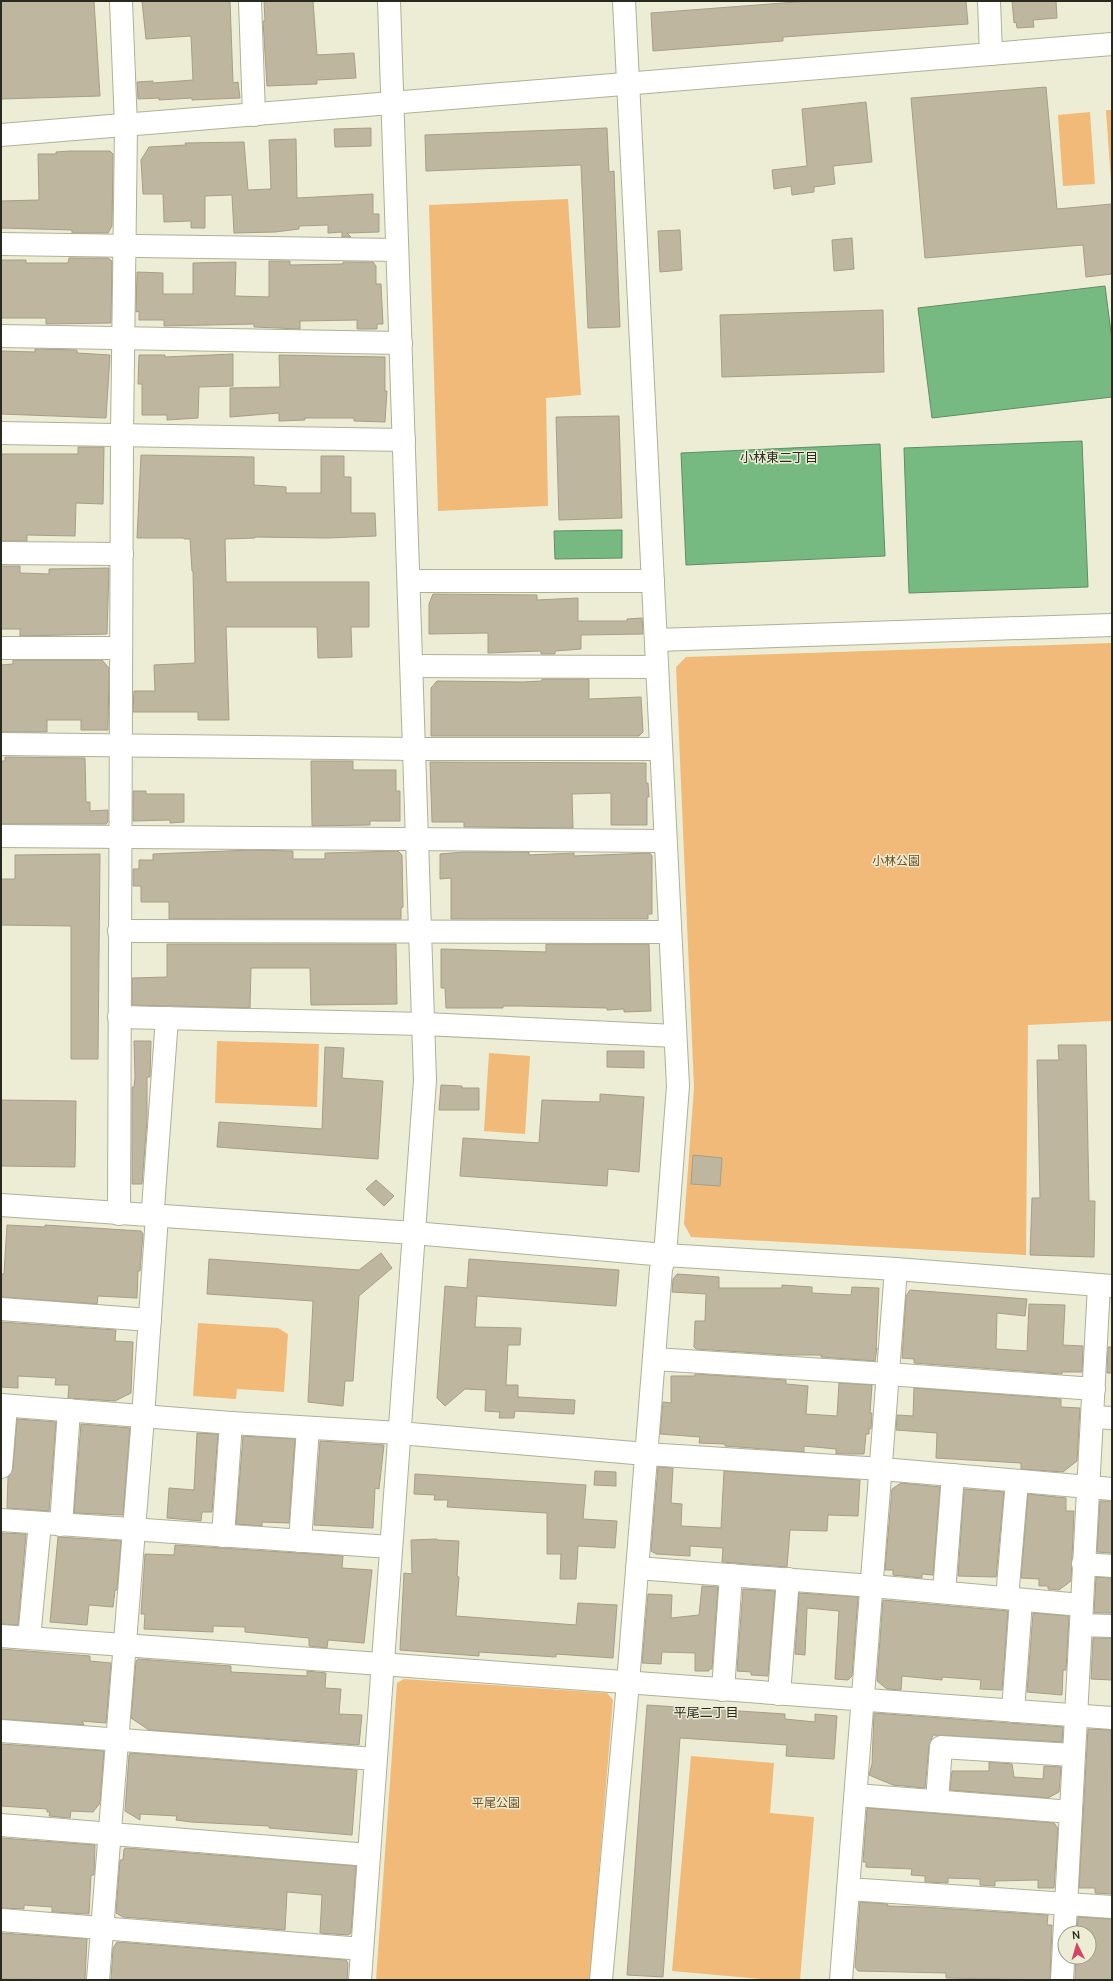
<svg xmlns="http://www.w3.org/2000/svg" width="1113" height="1981" font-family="Manrope,'Noto Sans JP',sans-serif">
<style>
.green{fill:#f1ba79}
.water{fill:#76ba81;stroke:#5f8e64}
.building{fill:#bfb69f;stroke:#a79e88}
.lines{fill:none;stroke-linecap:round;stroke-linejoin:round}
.minor-casing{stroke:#afb098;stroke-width:24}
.minor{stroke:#fff;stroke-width:22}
.labels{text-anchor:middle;stroke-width:3;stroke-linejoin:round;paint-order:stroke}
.park-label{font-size:12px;fill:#724c1a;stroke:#ecedd4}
.neighbourhood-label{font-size:13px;fill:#28291f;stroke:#ecedd4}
</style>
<rect width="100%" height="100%" fill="#ecedd4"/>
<g class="green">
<path d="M 1106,110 L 1112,110 L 1112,182 L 1111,182 Z"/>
<path d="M 1090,112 L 1095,184 L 1063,186 L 1058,115 Z"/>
<path d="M 568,199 L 581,395 L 546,398 L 548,506 L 438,511 L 429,205 Z"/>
<path d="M 1112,643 L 1112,1021 L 1028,1025 L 1026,1255 L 691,1237 L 684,1224 L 694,1087 L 676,667 L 686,657 Z"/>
<path d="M 217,1041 L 319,1044 L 317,1107 L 215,1103 Z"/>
<path d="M 489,1053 L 530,1056 L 525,1134 L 484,1131 Z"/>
<path d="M 198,1323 L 278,1328 L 288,1334 L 284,1392 L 237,1389 L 236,1399 L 193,1396 Z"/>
<path d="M 404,1679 L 607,1693 L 613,1700 L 590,1980 L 376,1980 L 397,1683 Z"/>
<path d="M 691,1756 L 774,1763 L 770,1813 L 814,1817 L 800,1980 L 771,1980 L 672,1971 Z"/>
</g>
<g class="water">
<path d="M 1105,286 L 1112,340 L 1112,397 L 932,418 L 918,308 Z"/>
<path d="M 1082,441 L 1088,587 L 909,593 L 904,448 Z"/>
<path d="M 880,444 L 885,556 L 686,565 L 681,453 Z"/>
<path d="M 622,530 L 622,558 L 555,559 L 554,531 Z"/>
</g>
<g class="building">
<path d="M 1,1 L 94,1 L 100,96 L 1,99 Z"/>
<path d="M 142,1 L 230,1 L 233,83 L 238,82 L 240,98 L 192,100 L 192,98 L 159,100 L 159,98 L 138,99 L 137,82 L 153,81 L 153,83 L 193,80 L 191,36 L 146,39 Z"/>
<path d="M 264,1 L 313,1 L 317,55 L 354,53 L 356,78 L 317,80 L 317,84 L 267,86 L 263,21 L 265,21 Z"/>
<path d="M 810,1 L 966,1 L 968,24 L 783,37 L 783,41 L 653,51 L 651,13 Z"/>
<path d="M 1012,1 L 1056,1 L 1057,18 L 1033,20 L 1034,27 L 1017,28 L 1016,22 L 1014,23 Z"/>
<path d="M 1046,87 L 1057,209 L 1112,204 L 1112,274 L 1086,277 L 1083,245 L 925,258 L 911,98 Z"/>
<path d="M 866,102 L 872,162 L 833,166 L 835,184 L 814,187 L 814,192 L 792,195 L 791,186 L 774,189 L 772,170 L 807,166 L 802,109 Z"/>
<path d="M 371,128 L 371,146 L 335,147 L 334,129 Z"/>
<path d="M 607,128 L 609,172 L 614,171 L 620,327 L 588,328 L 581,165 L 426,171 L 425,135 Z"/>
<path d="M 296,139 L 297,198 L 373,194 L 373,214 L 379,214 L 379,232 L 347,233 L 351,237 L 342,237 L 342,232 L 328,233 L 328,225 L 299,226 L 299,229 L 275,232 L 234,233 L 232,195 L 205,196 L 205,228 L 191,228 L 191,221 L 164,222 L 163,194 L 143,194 L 141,160 L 149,147 L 186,145 L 185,143 L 244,142 L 248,190 L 271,189 L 269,140 Z"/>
<path d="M 70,151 L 110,151 L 113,154 L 112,226 L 108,233 L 72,233 L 72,230 L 1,228 L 1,201 L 39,200 L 38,154 L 56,154 L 56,152 Z"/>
<path d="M 680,230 L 682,270 L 660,272 L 658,231 Z"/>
<path d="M 852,238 L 854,269 L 834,271 L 832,240 Z"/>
<path d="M 69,258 L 108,258 L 112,261 L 111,323 L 46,324 L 46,318 L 1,318 L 1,260 L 26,260 L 26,263 L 68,263 Z"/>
<path d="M 269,261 L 290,261 L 290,265 L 343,264 L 343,262 L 373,262 L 376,266 L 376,284 L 381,284 L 383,324 L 377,324 L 377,329 L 357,329 L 357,320 L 300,321 L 300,329 L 254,327 L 254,324 L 164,326 L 164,320 L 139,320 L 139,311 L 136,312 L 137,272 L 163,273 L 163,294 L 193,294 L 193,263 L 236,262 L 235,296 L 269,297 Z"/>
<path d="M 883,310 L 884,372 L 722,377 L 720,315 Z"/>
<path d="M 35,349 L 77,350 L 77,353 L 110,355 L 106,418 L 1,414 L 1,351 L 35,352 Z"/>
<path d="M 233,354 L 233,386 L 199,387 L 198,418 L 167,420 L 167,415 L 142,415 L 142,384 L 138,384 L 139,355 L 165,355 L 165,357 Z"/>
<path d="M 279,355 L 385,357 L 385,391 L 387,391 L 385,422 L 354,421 L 354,418 L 305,418 L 305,420 L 279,421 L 279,413 L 230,417 L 230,388 L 280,387 Z"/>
<path d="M 619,416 L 622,518 L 559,520 L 556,417 Z"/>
<path d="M 78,447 L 104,447 L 103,504 L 76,503 L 75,536 L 27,535 L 27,541 L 1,541 L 1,454 L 78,454 Z"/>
<path d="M 141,455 L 254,457 L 254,485 L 286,487 L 286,493 L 321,493 L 321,456 L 344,456 L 344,477 L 351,477 L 351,513 L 375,513 L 376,536 L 327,538 L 255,537 L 255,538 L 225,539 L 226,582 L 369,582 L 369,627 L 351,627 L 352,657 L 318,658 L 317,627 L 226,627 L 229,720 L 198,720 L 198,712 L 133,712 L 134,691 L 155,691 L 154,665 L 195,663 L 193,571 L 192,571 L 190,539 L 184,539 L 184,538 L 137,538 Z"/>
<path d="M 1,566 L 20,566 L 20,573 L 49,574 L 49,569 L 109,568 L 107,634 L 20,636 L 20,629 L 1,629 Z"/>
<path d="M 433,594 L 537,595 L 537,600 L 578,598 L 578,621 L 627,621 L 627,619 L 642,618 L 643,634 L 581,635 L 581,649 L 555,651 L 555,654 L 541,654 L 541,651 L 488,653 L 488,633 L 429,634 L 429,604 Z"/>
<path d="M 13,660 L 102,660 L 109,668 L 108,730 L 81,730 L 81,720 L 47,720 L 47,732 L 1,732 L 1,665 L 13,664 Z"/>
<path d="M 542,679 L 589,679 L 589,699 L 641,697 L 643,732 L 639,736 L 431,736 L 431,688 L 437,681 L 523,682 L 542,681 Z"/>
<path d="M 5,757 L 85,758 L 86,802 L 90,802 L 90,811 L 108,810 L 108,822 L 106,824 L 1,824 L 1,761 L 5,761 Z"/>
<path d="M 311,761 L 353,761 L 353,770 L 396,770 L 396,791 L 400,791 L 400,821 L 370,821 L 370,825 L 312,826 Z"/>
<path d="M 430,762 L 646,763 L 646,783 L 648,783 L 649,797 L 647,797 L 647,825 L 611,825 L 611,793 L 572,794 L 573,828 L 464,827 L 464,822 L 432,822 Z"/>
<path d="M 133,791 L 146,791 L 146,794 L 184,794 L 184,822 L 170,823 L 170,820 L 133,821 Z"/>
<path d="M 252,850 L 293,851 L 293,859 L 325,859 L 325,853 L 398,851 L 402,855 L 403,907 L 401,908 L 401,919 L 169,919 L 169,902 L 141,902 L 141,886 L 133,886 L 133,869 L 139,869 L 139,860 L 153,860 L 153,854 Z"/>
<path d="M 464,852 L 529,852 L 529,855 L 574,853 L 574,856 L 650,853 L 652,856 L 652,914 L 648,914 L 648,919 L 451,919 L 451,878 L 440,879 L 440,854 Z"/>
<path d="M 100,854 L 98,1059 L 71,1059 L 71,926 L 1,925 L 1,879 L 15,879 L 15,855 Z"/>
<path d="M 167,944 L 396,944 L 397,1004 L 311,1005 L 310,968 L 251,968 L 250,1008 L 132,1005 L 132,978 L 167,977 Z"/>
<path d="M 546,944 L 649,944 L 651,1011 L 624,1012 L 624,1009 L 607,1010 L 607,1008 L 521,1006 L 503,1006 L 503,1008 L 446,1008 L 445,988 L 441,988 L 441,949 L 546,952 Z"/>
<path d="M 134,1041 L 151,1041 L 150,1077 L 147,1077 L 147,1120 L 142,1184 L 132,1184 L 132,1087 L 134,1087 L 135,1077 Z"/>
<path d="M 1058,1045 L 1086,1045 L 1089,1201 L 1095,1201 L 1094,1257 L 1030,1255 L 1032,1198 L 1040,1198 L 1037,1060 L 1059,1060 Z"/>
<path d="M 325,1047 L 344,1048 L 342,1078 L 383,1081 L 378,1159 L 217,1147 L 219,1122 L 322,1129 Z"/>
<path d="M 607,1051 L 644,1051 L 644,1068 L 607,1067 Z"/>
<path d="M 441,1085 L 462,1086 L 462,1088 L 479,1088 L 479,1110 L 439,1110 Z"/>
<path d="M 600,1094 L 644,1097 L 639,1172 L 608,1169 L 607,1186 L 460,1176 L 463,1138 L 539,1143 L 542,1100 L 600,1102 Z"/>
<path d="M 1,1100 L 76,1101 L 75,1167 L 1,1166 Z"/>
<path d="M 693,1155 L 722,1158 L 720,1186 L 691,1184 Z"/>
<path d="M 376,1180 L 394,1196 L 384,1206 L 366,1189 Z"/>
<path d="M 7,1225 L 45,1227 L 45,1225 L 141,1231 L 143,1234 L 140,1271 L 138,1271 L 137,1298 L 98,1296 L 97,1304 L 1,1297 L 1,1274 L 4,1274 Z"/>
<path d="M 381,1253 L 392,1268 L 359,1296 L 353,1381 L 345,1381 L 343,1406 L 308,1402 L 313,1301 L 207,1294 L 209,1259 L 359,1270 Z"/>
<path d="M 469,1259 L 619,1270 L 616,1306 L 477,1296 L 475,1327 L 521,1328 L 520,1345 L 508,1345 L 506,1385 L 518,1385 L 518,1397 L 575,1400 L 574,1414 L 515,1411 L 514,1418 L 499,1418 L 500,1412 L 485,1411 L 486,1390 L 465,1389 L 445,1406 L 437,1398 L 445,1286 L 467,1288 Z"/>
<path d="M 677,1274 L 719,1277 L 719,1288 L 782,1288 L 782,1285 L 812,1287 L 812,1293 L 851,1295 L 852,1287 L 879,1288 L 876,1350 L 877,1348 L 875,1361 L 821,1357 L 821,1355 L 788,1355 L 696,1349 L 694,1347 L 695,1321 L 705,1321 L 706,1294 L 672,1292 L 673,1279 Z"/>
<path d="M 910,1290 L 1027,1299 L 1025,1316 L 997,1313 L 996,1349 L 1027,1351 L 1029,1304 L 1065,1305 L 1063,1345 L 1083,1346 L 1082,1372 L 1062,1372 L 1062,1374 L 914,1363 L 914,1359 L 902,1358 L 906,1296 Z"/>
<path d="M 1,1322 L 116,1330 L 115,1341 L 133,1342 L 131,1393 L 115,1401 L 68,1398 L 69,1385 L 55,1385 L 56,1378 L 18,1376 L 18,1388 L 1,1387 Z"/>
<path d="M 1108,1347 L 1112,1347 L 1112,1373 L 1107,1373 Z"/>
<path d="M 695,1374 L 786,1380 L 786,1384 L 808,1386 L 806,1414 L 837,1416 L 839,1383 L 872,1385 L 870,1413 L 872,1413 L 871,1429 L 869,1428 L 869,1434 L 866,1434 L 864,1454 L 836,1454 L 836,1449 L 804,1446 L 804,1452 L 725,1446 L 725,1444 L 699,1443 L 700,1437 L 660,1434 L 663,1402 L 671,1403 L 671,1376 L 695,1376 Z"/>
<path d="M 914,1388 L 1061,1399 L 1061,1407 L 1080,1408 L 1077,1461 L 1063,1472 L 1021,1469 L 1021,1463 L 936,1458 L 937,1433 L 896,1430 L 897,1415 L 913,1416 Z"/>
<path d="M 17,1419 L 56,1422 L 49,1511 L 7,1508 L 8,1477 L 13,1468 Z"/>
<path d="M 81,1424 L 130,1428 L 123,1515 L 74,1513 Z"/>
<path d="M 197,1433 L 218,1434 L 212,1512 L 202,1512 L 201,1521 L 167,1518 L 169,1488 L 194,1490 Z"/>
<path d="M 243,1436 L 295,1439 L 289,1523 L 262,1522 L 262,1526 L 236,1524 Z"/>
<path d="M 320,1441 L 384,1445 L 379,1489 L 375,1488 L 373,1528 L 314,1525 Z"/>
<path d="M 658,1467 L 673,1468 L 671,1503 L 682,1504 L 681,1526 L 721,1528 L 724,1471 L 860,1480 L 858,1516 L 828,1515 L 827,1531 L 790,1530 L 787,1567 L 722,1562 L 723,1548 L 690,1546 L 690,1556 L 656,1554 L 651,1551 Z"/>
<path d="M 595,1471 L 616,1472 L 616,1486 L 594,1485 Z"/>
<path d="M 415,1474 L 586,1485 L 583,1519 L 617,1521 L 615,1548 L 578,1546 L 576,1579 L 560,1579 L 561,1554 L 547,1554 L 547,1513 L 447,1507 L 448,1500 L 434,1500 L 435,1495 L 414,1494 Z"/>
<path d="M 901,1483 L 940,1487 L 933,1575 L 922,1574 L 922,1578 L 893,1575 L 893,1570 L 885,1570 L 892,1489 Z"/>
<path d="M 964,1489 L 1004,1492 L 996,1577 L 958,1576 Z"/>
<path d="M 1028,1494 L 1066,1498 L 1066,1511 L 1074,1511 L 1071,1581 L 1059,1590 L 1048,1589 L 1048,1586 L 1039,1586 L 1039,1579 L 1021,1578 Z"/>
<path d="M 1100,1501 L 1112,1501 L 1112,1553 L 1097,1552 Z"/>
<path d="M 1,1533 L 26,1534 L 18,1625 L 1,1624 Z"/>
<path d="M 58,1537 L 121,1541 L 117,1590 L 115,1590 L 113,1607 L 89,1605 L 87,1625 L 50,1622 Z"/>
<path d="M 437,1539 L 437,1540 L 459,1541 L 457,1576 L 459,1577 L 456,1616 L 576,1625 L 578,1603 L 617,1605 L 613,1658 L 556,1654 L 556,1657 L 479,1652 L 479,1656 L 400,1650 L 404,1573 L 412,1574 L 411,1540 Z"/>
<path d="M 175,1545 L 343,1556 L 342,1568 L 372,1570 L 364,1643 L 328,1640 L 327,1648 L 309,1646 L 309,1638 L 245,1632 L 245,1627 L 213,1626 L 213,1632 L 144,1629 L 145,1614 L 141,1614 L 145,1554 L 174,1555 Z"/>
<path d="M 1096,1577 L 1112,1578 L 1112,1613 L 1094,1613 Z"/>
<path d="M 702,1586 L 718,1587 L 712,1669 L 709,1669 L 709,1671 L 695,1671 L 695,1653 L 662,1652 L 661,1664 L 642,1663 L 648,1594 L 672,1595 L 671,1618 L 699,1615 Z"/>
<path d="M 743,1589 L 775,1591 L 768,1676 L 751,1675 L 751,1672 L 737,1671 Z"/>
<path d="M 799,1593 L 858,1597 L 852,1676 L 848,1680 L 835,1679 L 839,1611 L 807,1608 L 805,1655 L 795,1654 Z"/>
<path d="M 883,1600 L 1008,1611 L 1002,1690 L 980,1689 L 981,1680 L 942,1677 L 942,1680 L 902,1676 L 901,1690 L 887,1689 L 877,1681 Z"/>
<path d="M 1033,1613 L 1069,1616 L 1066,1670 L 1063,1670 L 1062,1695 L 1027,1692 Z"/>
<path d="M 1093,1638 L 1112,1638 L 1112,1680 L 1091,1679 Z"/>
<path d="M 1,1649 L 90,1656 L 90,1661 L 111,1663 L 106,1723 L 82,1721 L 84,1725 L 1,1719 Z"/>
<path d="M 138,1659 L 231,1666 L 231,1672 L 307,1676 L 307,1671 L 326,1673 L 325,1688 L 341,1689 L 339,1714 L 362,1715 L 359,1745 L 149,1730 L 131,1718 L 136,1661 Z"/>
<path d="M 647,1705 L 785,1714 L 785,1719 L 815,1722 L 815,1714 L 837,1716 L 834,1759 L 786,1756 L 787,1745 L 680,1738 L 663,1977 L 627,1975 Z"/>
<path d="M 874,1713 L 1063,1727 L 1062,1742 L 933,1735 L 929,1746 L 925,1788 L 893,1785 L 869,1775 L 872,1764 Z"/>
<path d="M 1088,1729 L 1111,1730 L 1112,1894 L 1095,1893 L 1095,1888 L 1079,1888 Z"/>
<path d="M 1,1744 L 104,1751 L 100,1803 L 93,1812 L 71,1811 L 70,1818 L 49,1816 L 50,1812 L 47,1812 L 47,1809 L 1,1806 Z"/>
<path d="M 130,1753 L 357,1770 L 352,1835 L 269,1828 L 269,1826 L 191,1822 L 176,1820 L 177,1816 L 140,1814 L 140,1820 L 125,1811 L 129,1755 Z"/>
<path d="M 989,1762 L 1012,1764 L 1014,1777 L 1043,1779 L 1044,1766 L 1061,1767 L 1059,1792 L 1048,1798 L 950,1790 L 952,1771 L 989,1771 Z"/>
<path d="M 867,1808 L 1054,1823 L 1058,1828 L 1054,1888 L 1038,1888 L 1038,1880 L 995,1881 L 995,1886 L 980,1885 L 980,1879 L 948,1878 L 948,1883 L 925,1882 L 925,1876 L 911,1875 L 912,1869 L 866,1867 L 866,1862 L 863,1862 Z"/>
<path d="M 1,1838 L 95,1845 L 94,1875 L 91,1875 L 89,1914 L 52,1912 L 52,1907 L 24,1905 L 24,1909 L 1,1908 Z"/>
<path d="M 126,1848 L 356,1866 L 351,1933 L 348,1935 L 320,1933 L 322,1895 L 287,1892 L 285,1930 L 123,1917 L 116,1913 L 120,1860 L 123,1860 L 124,1849 Z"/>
<path d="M 860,1902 L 888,1904 L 887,1906 L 921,1907 L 1048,1915 L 1047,1925 L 1052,1925 L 1050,1980 L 946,1978 L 946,1973 L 858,1971 L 855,1967 Z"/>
<path d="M 1078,1917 L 1112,1919 L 1112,1980 L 1075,1980 L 1076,1957 L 1089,1957 L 1089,1933 L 1077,1933 Z"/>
<path d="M 1,1933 L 87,1939 L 85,1980 L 1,1979 Z"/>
<path d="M 117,1942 L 346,1960 L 348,1963 L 347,1980 L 111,1980 L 113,1948 Z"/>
</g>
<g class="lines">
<defs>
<g id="minor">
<path d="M 250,1 L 254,115"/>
<path d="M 989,1 L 991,54"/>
<path d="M 1,135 L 1112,44"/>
<path d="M 1,244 L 397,250"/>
<path d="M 1,336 L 401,343"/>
<path d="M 1,433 L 404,440"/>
<path d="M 1,553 L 122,554"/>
<path d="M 409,581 L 653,581"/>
<path d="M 656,640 L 1112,625"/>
<path d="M 1,648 L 121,648"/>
<path d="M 412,666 L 657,667"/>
<path d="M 1,744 L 415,749 L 661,749"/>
<path d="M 1,836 L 665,841"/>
<path d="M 119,931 L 670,932"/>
<path d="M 119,1017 L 424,1024 L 675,1036"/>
<path d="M 1,1205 L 414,1233 L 665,1255 L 896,1269 L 1112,1286"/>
<path d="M 119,1214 L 122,436 L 126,126 L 121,1"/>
<path d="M 1,1309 L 150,1320"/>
<path d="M 654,1359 L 888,1374 L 1094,1389"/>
<path d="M 1,1405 L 231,1423 L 399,1433 L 646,1454 L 882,1469 L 1112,1489"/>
<path d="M 1092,1417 L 1112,1418"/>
<path d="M 1,1467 L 6,1406"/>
<path d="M 1,1520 L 390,1547"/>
<path d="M 61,1525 L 69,1410"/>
<path d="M 223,1536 L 231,1423"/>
<path d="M 300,1541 L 308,1428"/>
<path d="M 1083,1564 L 1112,1566"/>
<path d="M 637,1568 L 872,1586 L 1081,1605"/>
<path d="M 944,1592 L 953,1475"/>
<path d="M 1007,1598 L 1017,1481"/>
<path d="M 1081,1625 L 1112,1626"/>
<path d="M 1,1636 L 1112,1718"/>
<path d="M 29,1638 L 40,1523"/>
<path d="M 723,1690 L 731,1575"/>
<path d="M 779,1694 L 788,1579"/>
<path d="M 1013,1711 L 1021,1600"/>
<path d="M 1,1731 L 375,1759"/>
<path d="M 856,1795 L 1071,1812"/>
<path d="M 937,1801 L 941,1747 L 1073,1755"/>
<path d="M 1,1825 L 369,1855"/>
<path d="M 848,1889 L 1112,1907"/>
<path d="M 1,1920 L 362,1949"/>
<path d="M 98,1980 L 143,1417 L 157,1216 L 153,1208 L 167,1018"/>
<path d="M 360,1980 L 425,1080 L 389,1"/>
<path d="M 601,1980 L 628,1683 L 661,1269 L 665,1255 L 678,1086 L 624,1"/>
<path d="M 841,1980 L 896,1269"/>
<path d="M 1062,1980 L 1099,1285"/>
</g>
</defs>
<use href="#minor" class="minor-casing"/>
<use href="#minor" class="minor"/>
</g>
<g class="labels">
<g class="park-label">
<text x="896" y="865">小林公園</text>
<text x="496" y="1807">平尾公園</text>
</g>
<g class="neighbourhood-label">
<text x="779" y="462">小林東二丁目</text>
<text x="706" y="1717">平尾二丁目</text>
</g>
</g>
<rect width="1113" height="1981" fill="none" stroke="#28291f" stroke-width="4"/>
<g transform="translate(1077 1945) rotate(355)"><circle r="19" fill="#ecedd4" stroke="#9e9f8c"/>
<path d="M0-3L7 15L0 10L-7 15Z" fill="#d44466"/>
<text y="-6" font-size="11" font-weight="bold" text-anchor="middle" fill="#28291f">N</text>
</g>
</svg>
